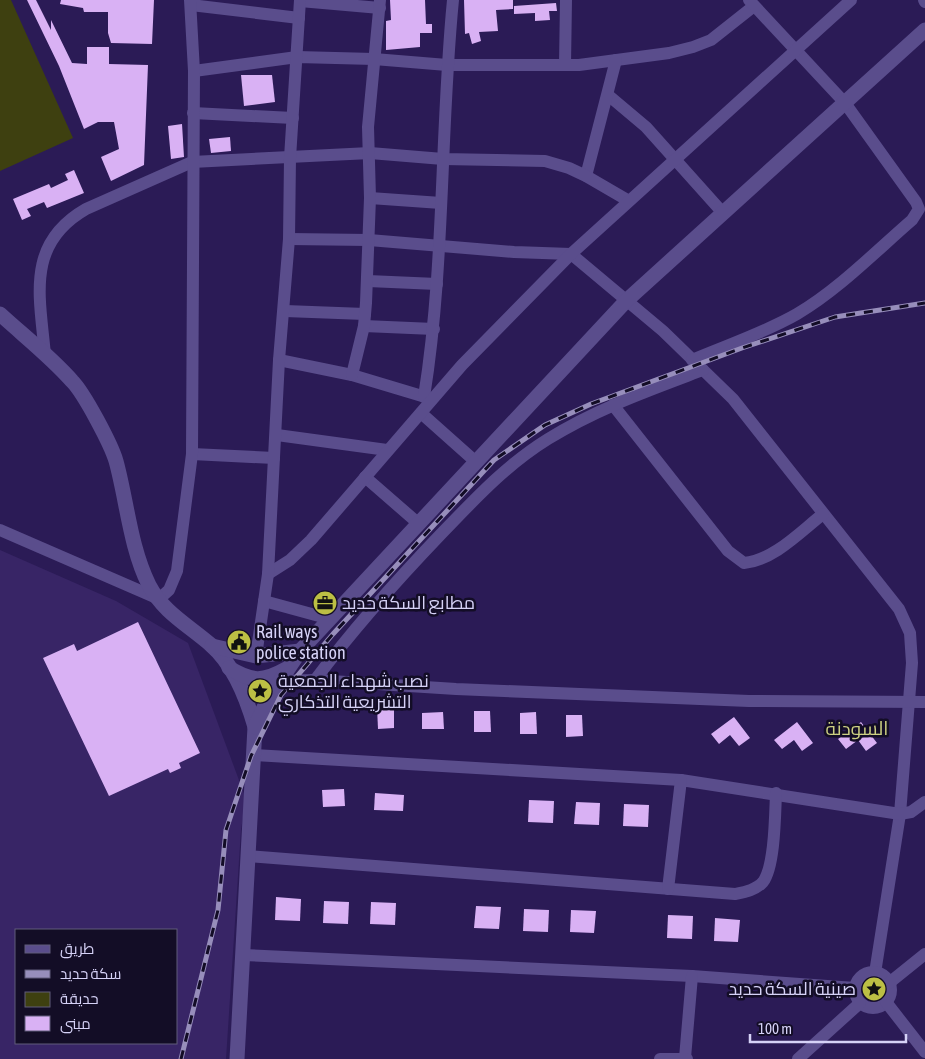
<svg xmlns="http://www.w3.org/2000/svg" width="925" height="1059" font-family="'Asap Condensed',Cairo,sans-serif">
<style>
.built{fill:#382566;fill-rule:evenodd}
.green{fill:#3e4010}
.building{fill:#d9b1f4}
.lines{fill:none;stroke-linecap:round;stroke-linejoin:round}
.minor{stroke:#5a4d8c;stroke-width:12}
.tertiary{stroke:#5a4d8c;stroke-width:15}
.rail-casing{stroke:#978ebb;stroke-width:5}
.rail{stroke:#130d26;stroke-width:3;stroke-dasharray:9;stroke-linecap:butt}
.labels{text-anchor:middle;stroke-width:5;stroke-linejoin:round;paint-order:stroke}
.poi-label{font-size:18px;fill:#d6d2f7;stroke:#130d26;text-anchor:start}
.neighbourhood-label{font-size:19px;fill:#ccd082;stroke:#130d26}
</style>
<rect width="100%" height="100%" fill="#2b1b56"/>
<path class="built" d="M 0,550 L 116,601 L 188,643 L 246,799 L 241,830 L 226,1059 L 0,1059 ZM 16,930 L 176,930 L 176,1043 L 16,1043 Z"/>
<path class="green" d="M 0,0 L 11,0 L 73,138 L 0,171 Z"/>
<g class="building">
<path d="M 27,0 L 36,0 L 51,30 L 51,20 L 72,63 L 87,64 L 87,47 L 109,47 L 109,64 L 148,65 L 144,165 L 111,181 L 101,157 L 119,149 L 114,122 L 98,122 L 84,129 L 59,66 Z"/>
<path d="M 61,0 L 154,0 L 152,44 L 111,43 L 108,33 L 108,12 L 84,12 L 83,8 L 60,4 Z"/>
<path d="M 390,0 L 425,0 L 426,24 L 432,24 L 432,33 L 420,33 L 420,47 L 386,50 L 386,21 L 391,20 Z"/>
<path d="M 464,0 L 513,0 L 513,9 L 496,10 L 498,31 L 479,32 L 481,41 L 472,44 L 469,33 L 465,34 Z"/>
<path d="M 556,3 L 557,11 L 549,11 L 550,20 L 535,21 L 535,13 L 514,14 L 514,6 Z"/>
<path d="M 241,75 L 272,75 L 275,102 L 244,106 Z"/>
<path d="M 182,124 L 184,157 L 171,159 L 168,126 Z"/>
<path d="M 230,137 L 231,151 L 211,153 L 209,139 Z"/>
<path d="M 74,170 L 84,193 L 47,208 L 44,202 L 27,209 L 31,216 L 22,220 L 13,199 L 49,184 L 51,188 L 68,180 L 65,174 Z"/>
<path d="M 138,622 L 200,753 L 179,763 L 181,768 L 170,773 L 168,769 L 109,796 L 43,658 L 74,644 L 77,651 Z"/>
<path d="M 377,707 L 394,707 L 394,728 L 378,729 Z"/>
<path d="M 474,711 L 490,711 L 491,732 L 474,732 Z"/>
<path d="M 443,712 L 444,729 L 422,729 L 422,713 Z"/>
<path d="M 536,712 L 537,734 L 520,734 L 520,713 Z"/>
<path d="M 566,715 L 582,715 L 583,736 L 566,737 Z"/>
<path d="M 734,717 L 750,738 L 739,746 L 730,735 L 719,744 L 711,734 Z"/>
<path d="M 797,722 L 813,743 L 802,751 L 794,740 L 782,749 L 774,740 Z"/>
<path d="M 861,722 L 877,743 L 866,751 L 858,740 L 846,749 L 838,739 Z"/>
<path d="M 344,789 L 345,806 L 323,807 L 322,790 Z"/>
<path d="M 375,793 L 404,795 L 403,811 L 374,810 Z"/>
<path d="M 529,800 L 554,801 L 553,823 L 528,822 Z"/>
<path d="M 576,802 L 600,803 L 599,825 L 574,824 Z"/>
<path d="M 624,804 L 649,805 L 648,827 L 623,826 Z"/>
<path d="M 276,897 L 301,899 L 300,921 L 275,920 Z"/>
<path d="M 324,901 L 349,902 L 348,924 L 323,923 Z"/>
<path d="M 371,902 L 396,903 L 395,925 L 370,924 Z"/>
<path d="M 476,906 L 501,907 L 499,929 L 474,928 Z"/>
<path d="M 524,909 L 549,910 L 548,932 L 523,931 Z"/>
<path d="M 571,910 L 596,911 L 594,933 L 570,932 Z"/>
<path d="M 668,915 L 693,916 L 692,939 L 667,938 Z"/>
<path d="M 715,918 L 740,920 L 738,942 L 714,941 Z"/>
</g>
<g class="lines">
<g class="minor">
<path d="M 924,0 L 925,2"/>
<path d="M 300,1 L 380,8"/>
<path d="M 191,5 L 299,18"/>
<path d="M 565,65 L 566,0"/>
<path d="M 194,71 L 297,57 L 374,59 L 447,65 L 579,65 L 669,53 L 693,47 L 711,40 L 754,6"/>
<path d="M 608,95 L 646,127 L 723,213"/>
<path d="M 193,113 L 293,118"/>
<path d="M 586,176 L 616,60"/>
<path d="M 370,198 L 441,203"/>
<path d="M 289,239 L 369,240 L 514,252 L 571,254 L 663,331 L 733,399 L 899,609 L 910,633 L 912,663 L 900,814 L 875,973"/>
<path d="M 368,281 L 437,284"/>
<path d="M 285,311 L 365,314"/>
<path d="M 364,326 L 434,329"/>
<path d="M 45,355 C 40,297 25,244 86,209 L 192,162 L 370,153 L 443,159 L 545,161 L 569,168 L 586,176 L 629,201"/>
<path d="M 279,360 L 352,375 L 432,399"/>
<path d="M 692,360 C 727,345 764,333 797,314 C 839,289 875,252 912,220 L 919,209 L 916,202 L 845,103 L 749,0"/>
<path d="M 352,375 L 364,326 L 366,303 L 370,198 L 368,127 L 380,0"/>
<path d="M 424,397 C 445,266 440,132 453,0"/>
<path d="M 613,405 L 728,551 L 744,563 C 774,560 800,532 823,514"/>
<path d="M 421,413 L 476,462"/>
<path d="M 277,435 L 387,450"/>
<path d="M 192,454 L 274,458"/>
<path d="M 365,477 L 419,524"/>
<path d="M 0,530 L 159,599 L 169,590 L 177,571 L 192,454 L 194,71 L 190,0"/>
<path d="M 268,574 L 290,560 L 311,540 L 462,365 L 571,254 L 851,0"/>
<path d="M 264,601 L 330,619"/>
<path d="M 256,656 L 268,574 L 279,360 L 289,239 L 290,158 L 300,0"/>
<path d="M 315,680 C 354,628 396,581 441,534 C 475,499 506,465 548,439 C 596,409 650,390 703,370"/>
<path d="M 279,681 L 315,680 L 456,689 L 749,701 L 925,702"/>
<path d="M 254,755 L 681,780 L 900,814 L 911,812 L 925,802"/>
<path d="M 248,856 L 735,894 C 745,892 756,890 763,882 C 775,866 775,814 776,793"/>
<path d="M 668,889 L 681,780"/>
<path d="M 243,955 L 692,976 L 855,988"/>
<circle cx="873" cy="990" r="18"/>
<path d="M 889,983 L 925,954"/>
<path d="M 886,1002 L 925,1052"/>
<path d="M 685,1058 L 692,976"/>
<path d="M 660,1059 L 687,1059"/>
<path d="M 798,1059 L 860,1003"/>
</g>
<g class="tertiary">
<path d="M 0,314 C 24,336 51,357 72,381 C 84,393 111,444 116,461 C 127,501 130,547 149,585 C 163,612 188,625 211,645 C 234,665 247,699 255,727 L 237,1059"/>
<path d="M 212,646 L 256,656 L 300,651"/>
<path d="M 229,668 C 252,682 263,682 286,669"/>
<path d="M 255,727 L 268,699 L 300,651 L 626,301 L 925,30"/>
</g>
<defs>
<path id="rail" d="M 181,1059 L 218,910 L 226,830 L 251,756 L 281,695 L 333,634 L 494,460 L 545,425 L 591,404 L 742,348 L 835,317 L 925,303"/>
</defs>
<use href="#rail" class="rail-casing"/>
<use href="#rail" class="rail"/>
</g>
<defs>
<symbol id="office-disc" viewBox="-11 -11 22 22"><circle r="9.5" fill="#bcbf44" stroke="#130d26"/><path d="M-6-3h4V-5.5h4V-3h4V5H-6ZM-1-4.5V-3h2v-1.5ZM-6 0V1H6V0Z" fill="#111"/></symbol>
<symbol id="civic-disc" viewBox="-11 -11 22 22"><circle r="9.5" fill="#bcbf44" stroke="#130d26"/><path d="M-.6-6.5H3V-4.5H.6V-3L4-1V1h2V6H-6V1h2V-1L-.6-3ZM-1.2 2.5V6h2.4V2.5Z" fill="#111"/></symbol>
<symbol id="sight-disc" viewBox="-11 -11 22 22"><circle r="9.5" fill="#bcbf44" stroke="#130d26"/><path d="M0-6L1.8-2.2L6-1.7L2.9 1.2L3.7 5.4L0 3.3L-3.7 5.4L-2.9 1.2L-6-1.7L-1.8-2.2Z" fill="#111"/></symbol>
</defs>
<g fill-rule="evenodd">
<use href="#office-disc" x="311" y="589" width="28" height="28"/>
<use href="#civic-disc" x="225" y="628" width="28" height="28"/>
<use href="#sight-disc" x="246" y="677" width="28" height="28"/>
<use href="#sight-disc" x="860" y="975" width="28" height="28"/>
</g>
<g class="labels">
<g class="poi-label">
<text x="342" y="609">مطابع السكة حديد</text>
<text x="256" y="638">Rail ways<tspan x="256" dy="21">police station</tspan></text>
<text x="278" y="687">نصب شهداء الجمعية<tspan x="278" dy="21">التشريعية التذكاري</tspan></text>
<text x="856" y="995" text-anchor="end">صينية السكة حديد</text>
</g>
<g class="neighbourhood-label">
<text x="857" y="735">السودنة</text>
</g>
</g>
<rect x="15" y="929" width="162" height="115" fill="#130d26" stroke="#615c7a"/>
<rect x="25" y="945" width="25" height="8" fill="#5a4d8c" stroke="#615c7a"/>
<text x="60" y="954" font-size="15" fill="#d6d2f7">طريق</text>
<rect x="25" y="970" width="25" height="8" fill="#978ebb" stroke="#615c7a"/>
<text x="60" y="979" font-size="15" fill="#d6d2f7">سكة حديد</text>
<rect x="25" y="992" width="25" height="15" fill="#3e4010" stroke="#615c7a"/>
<text x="60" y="1004" font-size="15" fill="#d6d2f7">حديقة</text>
<rect x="25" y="1016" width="25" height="15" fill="#d9b1f4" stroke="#615c7a"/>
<text x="60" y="1029" font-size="15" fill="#d6d2f7">مبنى</text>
<path d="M750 1034v8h156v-8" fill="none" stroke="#d6d2f7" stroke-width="2.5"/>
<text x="758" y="1034" font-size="15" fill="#d6d2f7" stroke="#130d26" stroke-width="4" paint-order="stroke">100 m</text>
</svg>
